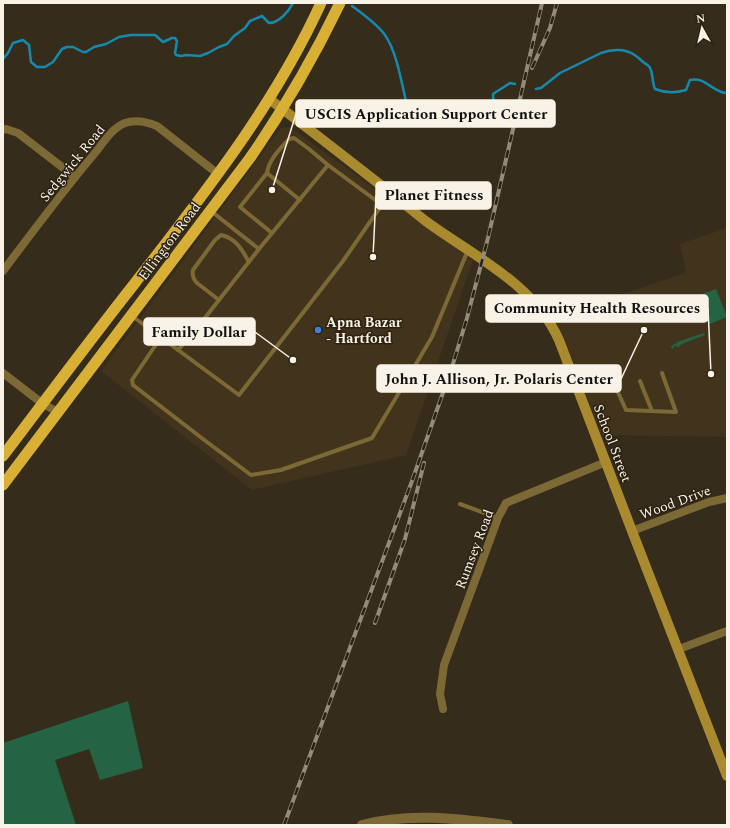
<svg xmlns="http://www.w3.org/2000/svg" width="730" height="828" font-family="Spectral,serif">
<style>
.built{fill:#42341c}
.green{fill:#246343}
.lines{fill:none;stroke-linecap:round;stroke-linejoin:round}
.stream{stroke:#168aae;stroke-width:2.5}
.service{stroke:#7d6935;stroke-width:4}
.minor{stroke:#7d6935;stroke-width:8}
.tertiary{stroke:#7d6935;stroke-width:10}
.secondary{stroke:#aa8a2e;stroke-width:10}
.trunk{stroke:#d8b036;stroke-width:11}
.rail-casing{stroke:#938b7c;stroke-width:4}
.rail{stroke:#2c2211;stroke-width:2.5;stroke-dasharray:8;stroke-linecap:butt}
.shop-dot{fill:#3f7fe0;stroke:#2c2211;stroke-width:1.5}
.labels{text-anchor:middle;stroke-width:3;stroke-linejoin:round;paint-order:stroke}
.street-label{font-size:14px;fill:#f9f2e7;stroke:#2c2211}
.poi-label{font-size:14px;font-weight:bold;fill:#f9f2e7;stroke:#2c2211;text-anchor:start}
.leader{fill:none;stroke:#f9f2e7;stroke-width:1.5}
.callout-dot{fill:#f9f2e7;stroke:#2c2211;stroke-width:1.5}
.callout{fill:#f9f2e7;stroke:#f9f2e7;stroke-width:1.5}
.callout-label{font-size:15px;text-anchor:middle;font-weight:bold;fill:#111}
</style>
<rect width="100%" height="100%" fill="#362c1b"/>
<g class="built">
<path d="M 290,127 L 473,260 L 406,455 L 252,490 L 101,371 L 281,128 Z"/>
<path d="M 727,228 L 727,437 L 602,435 L 566,342 L 554,317 L 686,273 L 680,244 Z"/>
</g>
<g class="green">
<path d="M 716,289 L 727,317 L 710,324 L 699,295 Z"/>
<path d="M 704,333 L 705,335 L 682,344 L 677,348 L 676,345 L 672,349 L 671,346 L 677,343 L 677,342 Z"/>
<path d="M 128,701 L 143,768 L 100,780 L 89,749 L 55,760 L 76,825 L 3,825 L 3,743 Z"/>
</g>
<g class="lines">
<g class="stream">
<path d="M 352,6 C 363,14 377,24 385,35 C 397,52 402,85 407,106 C 413,115 421,112 430,115 C 433,116 434,120 437,121 C 440,124 448,125 452,125 C 466,125 463,98 484,106 L 487,118 L 490,120 L 494,112 L 493,94 L 510,83 L 515,84"/>
<path d="M 3,59 L 8,53 L 13,43 L 23,40 L 29,45 L 31,62 L 37,67 L 45,67 L 53,62 L 62,49 L 67,47 L 73,47 L 83,52 L 86,52 L 94,47 L 106,44 L 119,37 L 131,35 L 155,35 L 163,42 L 172,38 L 175,38 L 177,41 L 175,53 L 176,55 L 181,56 L 186,55 L 200,56 L 208,53 L 219,47 L 227,44 L 234,36 L 245,28 L 250,21 L 262,16 L 269,23 C 279,23 289,11 293,3"/>
<path d="M 536,89 L 541,88 L 560,73 L 601,53 C 612,49 626,48 636,56 C 639,58 641,60 643,62 C 646,64 649,65 650,68 C 653,73 652,82 655,89 C 665,93 676,93 686,90 L 690,80 C 705,76 713,93 727,93"/>
</g>
<g class="service">
<path d="M 267,173 C 269,159 280,149 289,139 L 294,138 L 309,149 L 328,165"/>
<path d="M 272,233 L 240,207 L 267,173 L 300,200"/>
<path d="M 259,249 L 328,165 L 382,205"/>
<path d="M 219,300 L 197,283 C 193,279 192,275 193,270 L 215,240 L 221,235 C 236,238 242,250 249,262"/>
<path d="M 132,316 L 239,395 L 343,261 L 390,193"/>
<path d="M 161,337 L 132,380 L 133,385 L 203,439 L 251,475 L 281,470 L 372,438 L 432,337 L 468,250"/>
<path d="M 178,350 L 193,333 L 259,249 L 211,211"/>
<path d="M 640,381 L 652,411"/>
<path d="M 617,390 L 626,410 L 676,412 L 662,373"/>
<path d="M 460,504 L 498,518"/>
</g>
<g class="minor">
<path d="M 3,130 L 6,129 L 18,133 L 75,177"/>
<path d="M 3,271 C 33,231 63,191 95,153 C 103,143 112,128 125,123 C 136,119 147,122 157,126 L 218,174"/>
<path d="M 3,373 L 43,404 L 58,412"/>
<path d="M 632,531 L 709,502 L 727,498"/>
<path d="M 679,649 L 727,631"/>
<path d="M 443,709 L 440,694 L 444,665 L 498,518 L 506,503 L 606,462"/>
</g>
<path class="tertiary" d="M 362,825 C 410,812 460,819 508,825"/>
<path class="secondary" d="M 269,99 C 311,130 351,162 392,194 C 404,203 415,213 427,222 C 475,257 534,284 559,340 L 632,531 L 727,776"/>
<g class="trunk">
<path d="M 3,456 C 47,398 90,340 135,283 C 204,194 274,106 321,3"/>
<path d="M 3,485 L 250,158 C 284,109 314,57 340,3"/>
</g>
<defs>
<g id="rail">
<path d="M 532,68 L 550,28 L 557,3"/>
<path d="M 375,623 L 405,539 L 424,463"/>
<path d="M 284,825 L 412,481 L 452,367 L 467,318 L 488,238 L 542,3"/>
</g>
</defs>
<use href="#rail" class="rail-casing"/>
<use href="#rail" class="rail"/>
</g>
<circle class="shop-dot" cx="318" cy="330" r="4"/>
<g class="labels">
<g class="street-label">
<text transform="translate(72 163) rotate(-51)" y="5">Sedgwick Road</text>
<text transform="translate(169 241) rotate(-53)" y="5">Ellington Road</text>
<text transform="translate(613 443) rotate(69)" y="5">School Street</text>
<text transform="translate(675 502) rotate(-20)" y="5">Wood Drive</text>
<text transform="translate(474 549) rotate(-69)" y="5">Rumsey Road</text>
</g>
<g class="poi-label">
<text x="326" y="327">Apna Bazar<tspan x="326" dy="16">- Hartford</tspan></text>
</g>
</g>
<path class="leader" d="M272 190L296 114M373 257L376 195M711 374L708 308M293 360L255 332M644 330L621 379"/>
<g class="callout-dot">
<circle cx="272" cy="190" r="4"/>
<circle cx="373" cy="257" r="4"/>
<circle cx="711" cy="374" r="4"/>
<circle cx="293" cy="360" r="4"/>
<circle cx="644" cy="330" r="4"/>
</g>
<g class="callout">
<rect x="296" y="100" width="259" height="27" rx="4"/>
<rect x="376" y="182" width="115" height="27" rx="4"/>
<rect x="486" y="295" width="222" height="27" rx="4"/>
<rect x="144" y="318" width="111" height="27" rx="4"/>
<rect x="377" y="365" width="244" height="27" rx="4"/>
</g>
<g class="callout-label">
<text x="426" y="119">USCIS Application Support Center</text>
<text x="434" y="200">Planet Fitness</text>
<text x="597" y="313">Community Health Resources</text>
<text x="199" y="337">Family Dollar</text>
<text x="499" y="384">John J. Allison, Jr. Polaris Center</text>
</g>
<rect width="730" height="828" fill="none" stroke="#f9f2e7" stroke-width="8"/>
<g transform="translate(702 28) rotate(352)" stroke="#2c2211" stroke-width="3" paint-order="stroke">
<path d="M0-3L7 15L0 10L-7 15Z" fill="#f9f2e7"/>
<text y="-6" font-size="11" font-weight="bold" text-anchor="middle" fill="#f9f2e7">N</text>
</g>
</svg>
